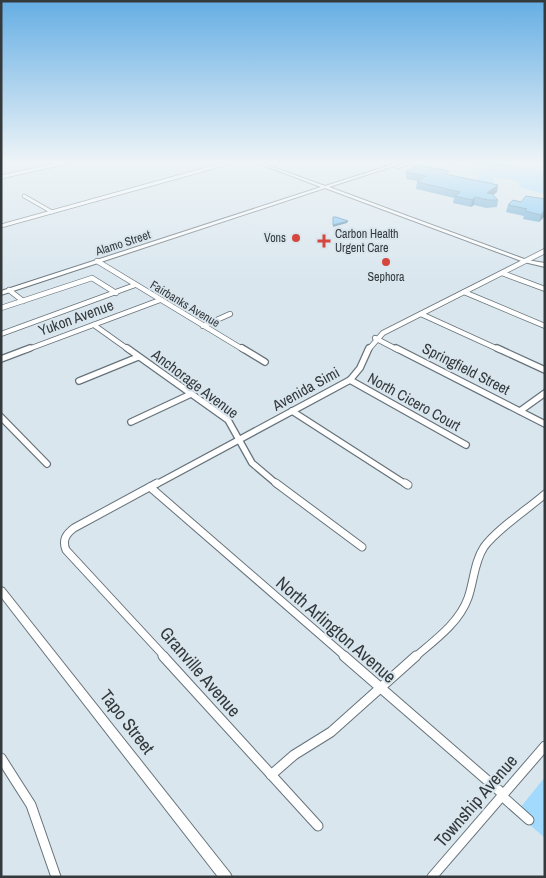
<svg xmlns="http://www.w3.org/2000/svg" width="546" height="878" font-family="'Archivo Narrow',sans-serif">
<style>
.green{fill:#a2dafe}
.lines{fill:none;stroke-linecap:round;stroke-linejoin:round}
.minor-far4-casing{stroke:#67737a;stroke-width:4.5}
.minor-far3-casing{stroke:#67737a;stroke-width:6}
.minor-far2-casing{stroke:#67737a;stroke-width:8}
.minor-far1-casing{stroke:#67737a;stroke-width:9}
.minor-casing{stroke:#67737a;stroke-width:11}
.tertiary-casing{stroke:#67737a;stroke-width:2}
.secondary-casing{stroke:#67737a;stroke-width:2}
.motorway-casing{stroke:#67737a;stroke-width:2}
.minor-far4{stroke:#fff;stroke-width:3}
.minor-far3{stroke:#fff;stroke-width:4.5}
.minor-far2{stroke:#fff;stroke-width:5.5}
.minor-far1{stroke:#fff;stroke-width:7}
.minor{stroke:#fff;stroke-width:9}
.tertiary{fill:#fff;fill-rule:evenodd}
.secondary{fill:#fff;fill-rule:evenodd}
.motorway{fill:#fff;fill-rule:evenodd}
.wall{fill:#6cabd3}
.shaded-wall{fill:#588bac}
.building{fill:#7ec7f5;stroke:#588bac}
.poi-dot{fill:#d5473e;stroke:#d9e6ee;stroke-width:2}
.labels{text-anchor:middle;stroke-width:4;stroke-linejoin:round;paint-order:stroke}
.far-poi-label{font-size:12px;fill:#34393c;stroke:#d9e6ee;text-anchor:start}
.far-street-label{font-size:12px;fill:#34393c;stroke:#d9e6ee}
.street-label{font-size:15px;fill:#34393c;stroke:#d9e6ee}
.near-street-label{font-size:18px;fill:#34393c;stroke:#d9e6ee}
</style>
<rect width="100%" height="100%" fill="#d9e6ee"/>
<g class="green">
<path d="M 443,162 L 480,170 L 484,170 L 489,166 L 474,162 L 500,163 L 493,176 L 495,184 L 476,181 L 482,176 L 477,175 L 480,172 L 479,171 Z"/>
<path d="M 502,163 L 545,173 L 545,194 L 518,187 L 521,184 L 514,180 L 494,177 Z"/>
<path d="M 545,777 L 545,838 L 516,813 Z"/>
</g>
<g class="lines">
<defs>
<g id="minor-far4">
<path d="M 1,177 L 68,162"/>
<path d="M 24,196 L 52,212"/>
<path d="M 1,226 L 228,163"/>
</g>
<g id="minor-far3">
<path d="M 97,261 L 244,350"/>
<path d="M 502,273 L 545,289"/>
<path d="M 9,290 L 23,301"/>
<path d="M 464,292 L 545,326"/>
<path d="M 1,308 L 92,278 L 116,293"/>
<path d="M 421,314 L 500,350"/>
<path d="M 94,325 L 129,350"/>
<path d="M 203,326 L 230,314"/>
<path d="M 1,334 L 135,285"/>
<path d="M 375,338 L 398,350"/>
<path d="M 26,350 L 160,300"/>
<path d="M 368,350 L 383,333 L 545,251"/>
</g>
<g id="minor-far2">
<path d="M 127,348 L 228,420 L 252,463 L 278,485"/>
<path d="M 242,348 L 265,362"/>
<path d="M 396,348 L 545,424"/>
<path d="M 497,348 L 545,370"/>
<path d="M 1,359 L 30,348"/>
<path d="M 350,380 L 466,445"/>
<path d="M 79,381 L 138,357"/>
<path d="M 292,411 L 407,485"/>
<path d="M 520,411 L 545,393"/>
<path d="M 1,417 L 47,464"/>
<path d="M 131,422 L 191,394"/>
<path d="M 155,485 L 350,380 L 360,368 L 369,348"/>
</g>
<g id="minor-far1">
<path d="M 157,483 L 74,528 C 66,534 62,540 66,550 L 165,657"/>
<path d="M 276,483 L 362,547"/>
<path d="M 405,483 L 408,485"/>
<path d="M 150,487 L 346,657"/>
<path d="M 415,657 C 435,640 459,623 468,598 C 474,581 474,562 484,547 C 497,529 528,509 545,494"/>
</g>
<g id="minor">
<path d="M 163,656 L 318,826"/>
<path d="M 344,656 L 503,794"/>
<path d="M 1,758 L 31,805 L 56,877"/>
<path d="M 271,775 L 294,755 L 331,732 L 416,656"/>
<path d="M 502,796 L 529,820"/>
<path d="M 432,877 L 545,746"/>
</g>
<path id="tertiary" d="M 1,587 L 4,588 L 230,873 L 232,877 L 218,877 L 1,597 Z"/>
<g id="secondary">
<path d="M 255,162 L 259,162 L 325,186 L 400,162 L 404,162 L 403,163 L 329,187 L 527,260 L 545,263 L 545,267 L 524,262 L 325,188 L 1,295 L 1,291 L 321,187 Z"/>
<path d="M 410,162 L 415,162 L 398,168 L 395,167 Z"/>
</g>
<path id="motorway" d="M 1,162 L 8,162 L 1,164 Z"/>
</defs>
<use href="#minor-far4" class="minor-far4-casing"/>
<use href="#minor-far3" class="minor-far3-casing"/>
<use href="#minor-far2" class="minor-far2-casing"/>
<use href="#minor-far1" class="minor-far1-casing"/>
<use href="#minor" class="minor-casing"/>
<use href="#tertiary" class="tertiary-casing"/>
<use href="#secondary" class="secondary-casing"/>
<use href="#motorway" class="motorway-casing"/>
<use href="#minor-far4" class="minor-far4"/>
<use href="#minor-far3" class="minor-far3"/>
<use href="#minor-far2" class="minor-far2"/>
<use href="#minor-far1" class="minor-far1"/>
<use href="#minor" class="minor"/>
<use href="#tertiary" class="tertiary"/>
<use href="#secondary" class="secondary"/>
<use href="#motorway" class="motorway"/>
</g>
<g class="wall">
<path d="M 406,172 L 448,175 L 498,185 L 497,192 L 493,195 L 498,200 L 497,207 L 486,208 L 474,205 L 471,207 L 453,203 L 454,198 L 416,189 L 417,182 L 418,181 L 406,179 Z"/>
<path d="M 545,199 L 545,217 L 544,217 L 539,222 L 523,219 L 524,216 L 506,212 L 508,205 L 521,202 Z"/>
</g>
<g class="shaded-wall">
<path d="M 498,185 L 497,192 L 486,201 L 487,193 Z"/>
<path d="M 475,197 L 474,205 L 471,207 L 472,200 Z"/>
<path d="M 545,210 L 544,217 L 539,222 L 541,215 Z"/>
<path d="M 348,221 L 347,223 L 333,227 L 333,225 Z"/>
</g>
<g class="building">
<path d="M 416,165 L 449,171 L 445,174 L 498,185 L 487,193 L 492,194 L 498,200 L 488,200 L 475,197 L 472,200 L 455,196 L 460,192 L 417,182 L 426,176 L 406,172 Z"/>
<path d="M 526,196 L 545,199 L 545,210 L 541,215 L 525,211 L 527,209 L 508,205 L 513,200 L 521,202 Z"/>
<path d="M 333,217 L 336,217 L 348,221 L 333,225 Z"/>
</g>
<linearGradient id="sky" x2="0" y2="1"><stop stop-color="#65aee4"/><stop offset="0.57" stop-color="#eef4f7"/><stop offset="1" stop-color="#eef4f7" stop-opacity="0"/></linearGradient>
<rect width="546" height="284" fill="url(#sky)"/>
<g class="poi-dot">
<circle cx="296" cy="238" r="5"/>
<path d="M321.5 233.5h5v5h5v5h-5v5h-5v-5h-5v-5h5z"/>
<circle cx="386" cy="262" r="5"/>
</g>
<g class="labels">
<g class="far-poi-label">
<text x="335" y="238">Carbon Health<tspan x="335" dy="14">Urgent Care</tspan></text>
<text x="286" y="242" text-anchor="end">Vons</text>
<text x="386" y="281" text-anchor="middle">Sephora</text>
</g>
<g class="far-street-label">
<text transform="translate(123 243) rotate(-18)" y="4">Alamo Street</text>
<text transform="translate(185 304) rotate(31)" y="4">Fairbanks Avenue</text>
</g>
<g class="street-label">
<text transform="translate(76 318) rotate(-20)" y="5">Yukon Avenue</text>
<text transform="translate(466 369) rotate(27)" y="5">Springfield Street</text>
<text transform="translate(195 384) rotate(37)" y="5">Anchorage Avenue</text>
<text transform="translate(306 389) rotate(-29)" y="5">Avenida Simi</text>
<text transform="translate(414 402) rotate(29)" y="5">North Cicero Court</text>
</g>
<g class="near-street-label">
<text transform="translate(336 630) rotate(41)" y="6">North Arlington Avenue</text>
<text transform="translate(200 672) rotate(49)" y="6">Granville Avenue</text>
<text transform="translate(127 722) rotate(52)" y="6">Tapo Street</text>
<text transform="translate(476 801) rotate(-49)" y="6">Township Avenue</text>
</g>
</g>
<rect width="546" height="878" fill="none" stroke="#34393c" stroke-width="5"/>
</svg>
